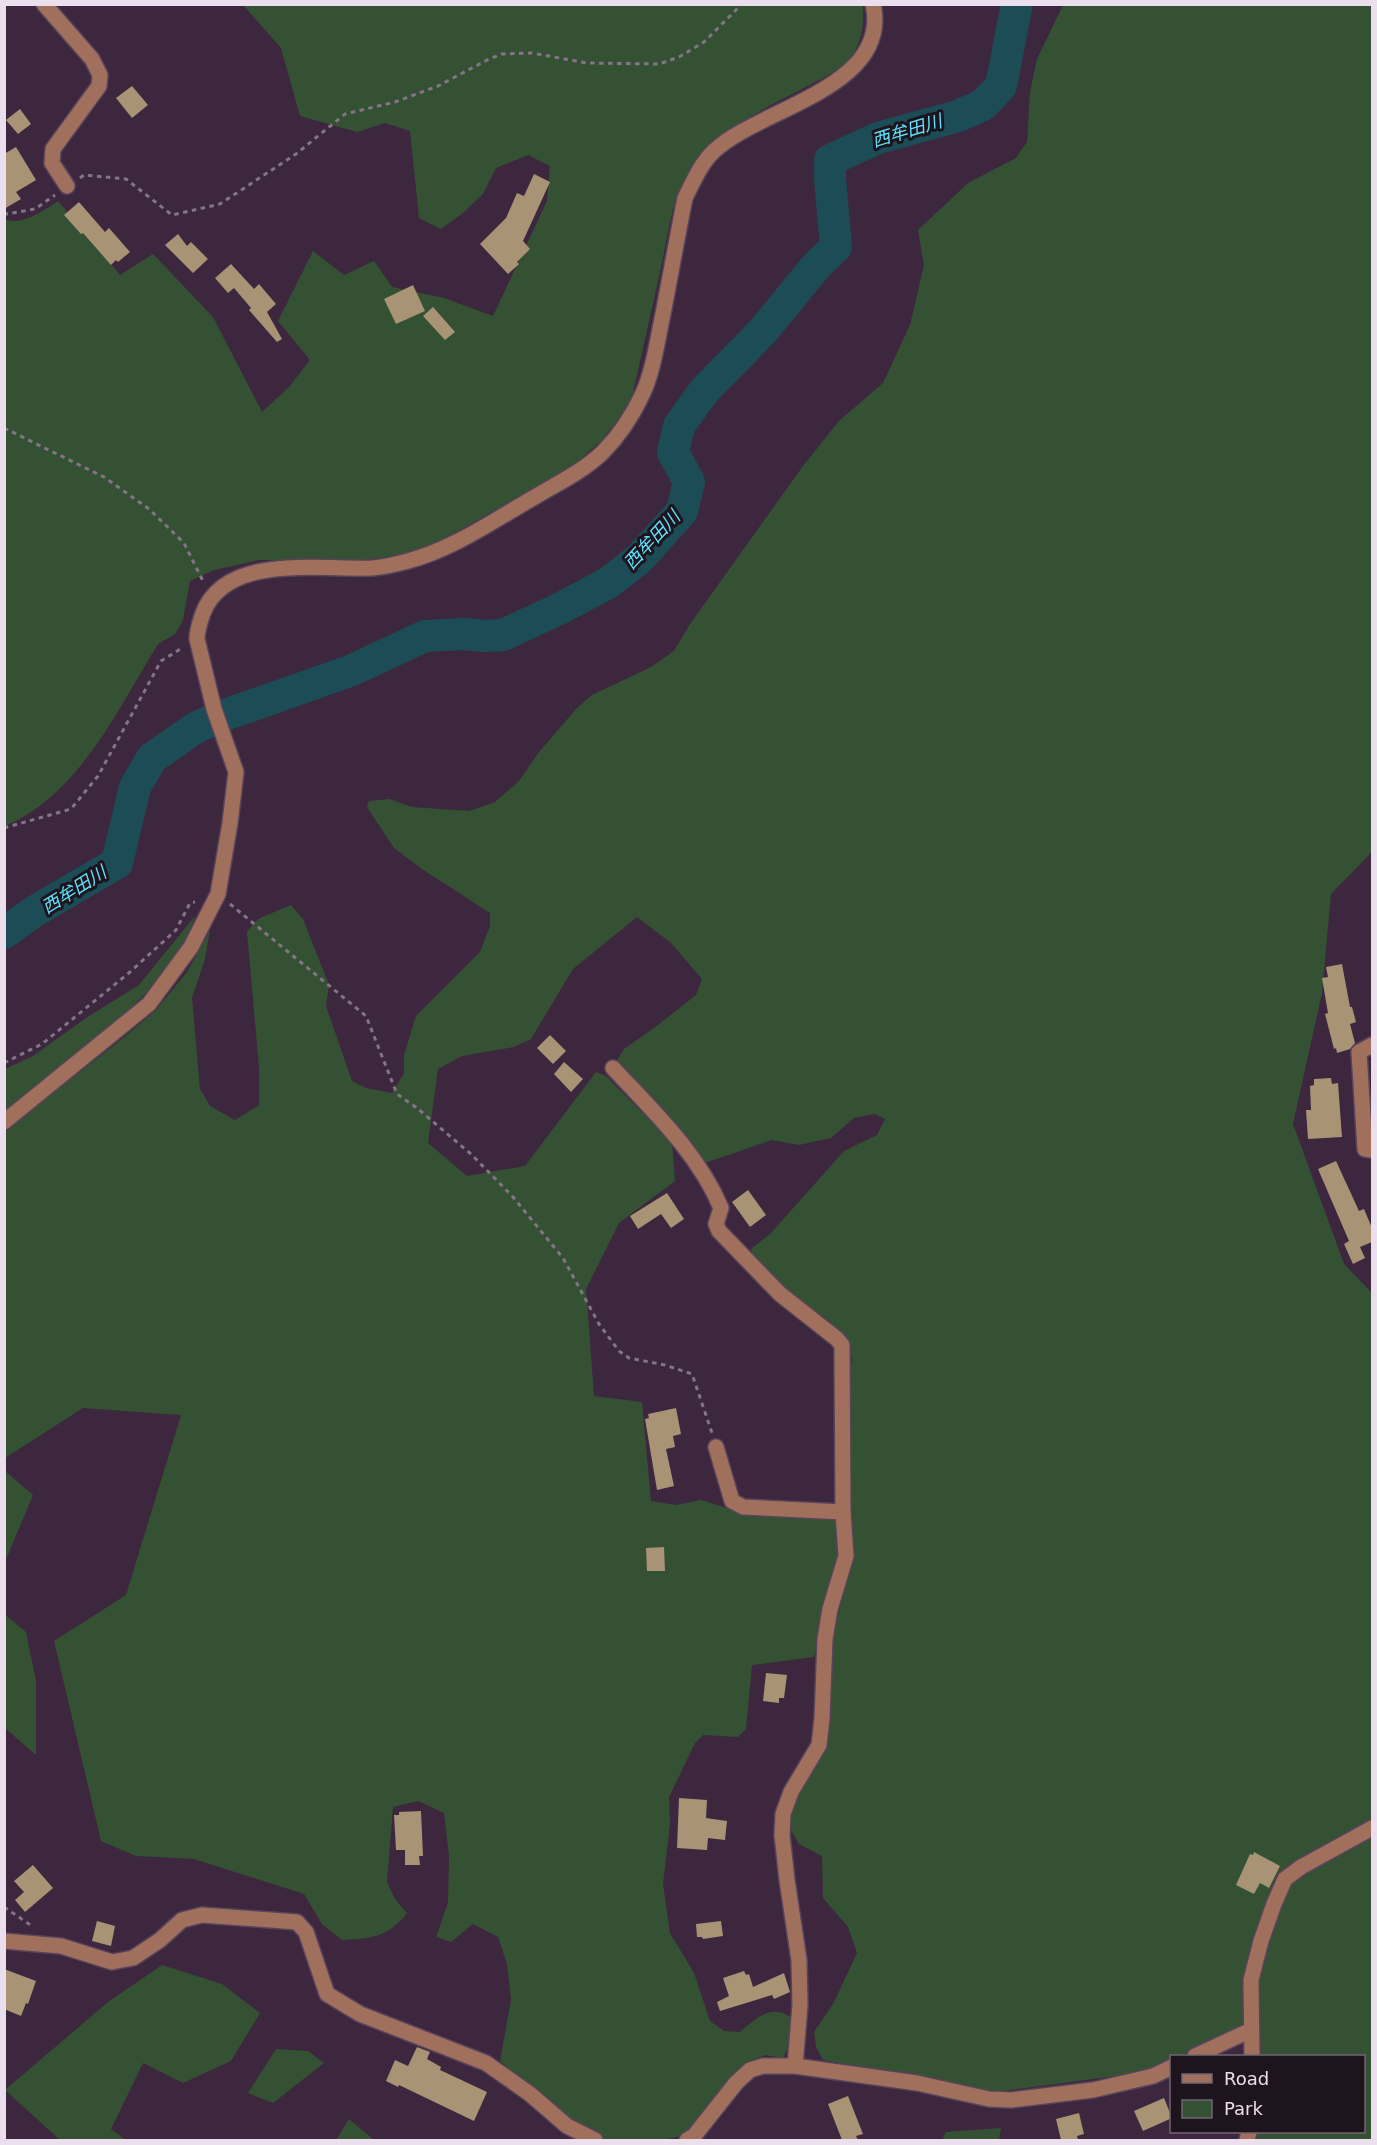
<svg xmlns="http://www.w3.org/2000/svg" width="1377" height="2145" font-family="'DejaVu Sans','Noto Sans JP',sans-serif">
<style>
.green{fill:#355133}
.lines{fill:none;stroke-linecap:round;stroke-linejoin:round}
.river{stroke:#1c4d56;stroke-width:32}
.building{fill:#a89375}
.minor-casing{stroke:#58445a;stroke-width:18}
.path{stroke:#857387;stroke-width:3;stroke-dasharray:4.5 4.5;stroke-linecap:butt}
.minor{stroke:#a0705d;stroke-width:15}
.labels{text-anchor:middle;stroke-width:6;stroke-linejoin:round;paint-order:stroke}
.water-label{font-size:18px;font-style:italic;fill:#5fe3fc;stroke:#1e141e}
</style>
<rect width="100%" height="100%" fill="#3c273e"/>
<g class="green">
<path d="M 243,5 L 863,5 C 864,23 863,41 851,57 C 839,72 818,80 802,89 C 769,106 736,122 709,147 C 671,183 671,225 660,272 C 651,312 642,353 633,393 L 625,411 L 601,441 L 575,464 L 439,542 L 402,555 L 355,561 L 259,560 L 214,570 L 190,581 L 183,620 L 175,634 L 158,644 C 118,709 79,795 5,826 L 5,219 C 20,227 45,210 58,201 L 120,275 L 153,254 L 213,317 L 262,412 L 289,387 L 310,360 L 278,321 L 313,251 L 344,275 L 374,261 L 392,287 L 444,298 L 493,316 L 547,201 L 550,166 L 528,155 L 496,168 L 483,194 L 463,213 L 441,229 L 419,218 L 410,131 L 385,123 L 357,132 L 300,116 L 281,48 Z"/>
<path d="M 1063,5 L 1372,5 L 1372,852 L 1331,894 L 1322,993 L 1293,1124 L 1344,1264 L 1372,1293 L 1372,2140 L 1254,2140 L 1257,2132 L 1364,2132 L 1364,2056 L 1261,2056 L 1260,2040 L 1255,2022 L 1180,2056 L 1172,2056 L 1171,2061 L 1147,2072 L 995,2092 L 823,2060 L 816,2047 L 814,2032 L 833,2004 L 857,1953 L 848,1927 L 823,1898 L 822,1856 L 799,1844 L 792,1832 L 788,1815 L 826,1741 L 831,1642 L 852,1561 L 847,1499 L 849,1386 L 852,1358 L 847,1342 L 754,1264 L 751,1249 L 771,1233 L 844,1151 L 877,1135 L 885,1119 L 875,1114 L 854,1118 L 831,1138 L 799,1145 L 772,1140 L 705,1163 L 616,1062 L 624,1049 L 654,1028 L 696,995 L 702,979 L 671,943 L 637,917 L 573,969 L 531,1039 L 514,1047 L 462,1056 L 438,1069 L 428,1143 L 467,1176 L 525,1166 L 596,1072 L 606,1076 L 672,1142 L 675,1181 L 619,1223 L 586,1289 L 594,1396 L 642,1402 L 651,1501 L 676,1505 L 701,1500 L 736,1511 L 833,1515 L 838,1519 L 839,1556 L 820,1627 L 814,1657 L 752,1665 L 746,1729 L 738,1737 L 703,1735 L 695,1743 L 669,1797 L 670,1824 L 663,1884 L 670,1933 L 694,1973 L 710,2021 L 724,2031 L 740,2032 C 757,2018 771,2003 792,2018 C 791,2032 790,2046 783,2058 L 765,2055 L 745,2063 L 731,2079 L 694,2128 L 677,2137 L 664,2140 L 606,2140 L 566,2116 L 500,2061 L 511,2000 L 507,1964 L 498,1937 L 473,1924 L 451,1942 L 436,1937 L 448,1903 L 449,1857 L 444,1813 L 418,1801 L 393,1807 L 387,1882 L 395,1899 L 407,1913 C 388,1938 371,1938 342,1940 L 322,1924 L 304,1894 L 194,1859 L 136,1856 L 101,1841 L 54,1641 L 126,1595 L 181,1415 L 83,1408 L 5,1458 L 5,1131 L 128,1034 L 155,1011 L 187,972 L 210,930 L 205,959 L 192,998 L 200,1089 L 210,1106 L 235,1120 L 259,1105 L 259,1067 L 247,932 L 258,919 L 291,905 L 303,919 L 329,985 L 326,1006 L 352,1081 L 366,1088 L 392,1093 L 404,1073 L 404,1055 L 416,1016 L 480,952 L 490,926 L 490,913 L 422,869 L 394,848 L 367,807 L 369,801 L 389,799 L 412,807 L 469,811 L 495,802 L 519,781 L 539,752 L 576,709 L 592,695 L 651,667 L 674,651 L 690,624 L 803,466 L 839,421 L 883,383 L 910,325 L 924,265 L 918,230 L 968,183 L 1016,158 L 1027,142 L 1030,92 L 1037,59 Z"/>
<path d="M 195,916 C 177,973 131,1008 87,1045 C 59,1068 32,1090 5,1113 L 5,1069 L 33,1056 L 86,1018 L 139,985 Z"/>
<path d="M 5,1471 L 33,1495 L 5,1562 Z"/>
<path d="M 4,1614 L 26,1632 L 36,1681 L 36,1755 L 5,1728 Z"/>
<path d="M 162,1965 L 222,1984 L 260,2013 L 231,2061 L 183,2083 L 143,2063 L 111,2129 L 126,2140 L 60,2140 L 5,2090 L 108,2002 Z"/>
<path d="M 276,2049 L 308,2051 L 324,2063 L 273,2103 L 248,2093 Z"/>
<path d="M 349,2119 L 374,2140 L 336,2140 Z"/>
<path d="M 1001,2128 L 999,2140 L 942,2140 L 946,2132 Z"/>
</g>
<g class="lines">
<path class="river" d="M 4,933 L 35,911 L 117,863 L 135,787 L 152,758 L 195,728 L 219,717 L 350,671 L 425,636 L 463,634 L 486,636 L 503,635 L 559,609 L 608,583 L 639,559 L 682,511 L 689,482 L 673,452 L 679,426 L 704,391 L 762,332 L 817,265 L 836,247 L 830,179 L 830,160 L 878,138 L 958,116 L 983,105 L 1001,86 L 1017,4"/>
</g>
<g class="building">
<path d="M 132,86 L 148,105 L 132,118 L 116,98 Z"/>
<path d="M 20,109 L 31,124 L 18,134 L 6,120 Z"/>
<path d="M 16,147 L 36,180 L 16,192 L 21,199 L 4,209 L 4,154 Z"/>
<path d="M 534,174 L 550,182 L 523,241 L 530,249 L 517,262 L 519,264 L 508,274 L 480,244 L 506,218 L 517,193 L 524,196 Z"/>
<path d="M 79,202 L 105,232 L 109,228 L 130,252 L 118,262 L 116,260 L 111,265 L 83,233 L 81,234 L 64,215 Z"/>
<path d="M 178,234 L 187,246 L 191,242 L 208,259 L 193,273 L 165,245 Z"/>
<path d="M 231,264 L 254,289 L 259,284 L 276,304 L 267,312 L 282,339 L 277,342 L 249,310 L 251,308 L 234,288 L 228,293 L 215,278 Z"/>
<path d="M 413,285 L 425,311 L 396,324 L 384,299 Z"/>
<path d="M 433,307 L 455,332 L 445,340 L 423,316 Z"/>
<path d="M 1342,964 L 1350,1007 L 1352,1007 L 1356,1022 L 1350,1024 L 1355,1043 L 1350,1049 L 1337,1053 L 1336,1048 L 1334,1049 L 1325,1014 L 1328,1013 L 1322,978 L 1328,977 L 1326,967 Z"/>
<path d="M 550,1035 L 566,1051 L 553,1064 L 537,1048 Z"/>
<path d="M 564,1062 L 583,1079 L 571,1092 L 554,1074 Z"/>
<path d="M 1331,1078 L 1332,1084 L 1338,1083 L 1342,1137 L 1308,1139 L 1306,1110 L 1311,1110 L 1310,1086 L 1314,1085 L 1314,1079 Z"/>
<path d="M 1336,1161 L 1359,1211 L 1364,1209 L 1372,1228 L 1372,1242 L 1360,1247 L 1365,1258 L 1353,1264 L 1344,1244 L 1349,1241 L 1318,1169 Z"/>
<path d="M 748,1190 L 766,1215 L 750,1227 L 732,1202 Z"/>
<path d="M 667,1193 L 684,1219 L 671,1228 L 661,1214 L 638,1229 L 630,1216 Z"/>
<path d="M 676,1408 L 681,1434 L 673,1436 L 675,1447 L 666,1449 L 674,1486 L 657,1490 L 645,1419 L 649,1418 L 648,1414 Z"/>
<path d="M 664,1547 L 665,1571 L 647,1571 L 646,1548 Z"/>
<path d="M 766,1673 L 787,1675 L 784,1698 L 779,1698 L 779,1703 L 763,1701 Z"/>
<path d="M 679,1798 L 707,1800 L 706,1818 L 727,1821 L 725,1840 L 708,1838 L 707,1850 L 677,1848 Z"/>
<path d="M 421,1811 L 423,1856 L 419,1856 L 420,1865 L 405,1865 L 405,1850 L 396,1850 L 394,1815 L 399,1815 L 399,1812 Z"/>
<path d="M 1254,1852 L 1280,1866 L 1269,1888 L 1260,1883 L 1254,1894 L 1236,1885 L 1250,1854 L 1253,1855 Z"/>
<path d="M 33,1865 L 53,1888 L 25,1912 L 15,1900 L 24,1892 L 14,1881 Z"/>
<path d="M 97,1921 L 115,1926 L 111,1946 L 92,1941 Z"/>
<path d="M 721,1921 L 723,1936 L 703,1939 L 702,1937 L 697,1937 L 696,1924 Z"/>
<path d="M 4,1969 L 36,1981 L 28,2004 L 26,2003 L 21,2016 L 4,2009 Z"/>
<path d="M 744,1971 L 746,1975 L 749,1974 L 753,1987 L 784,1973 L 790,1992 L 774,1999 L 772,1995 L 720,2011 L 717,2002 L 729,1996 L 723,1978 Z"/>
<path d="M 417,2047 L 430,2052 L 427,2059 L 441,2067 L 440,2070 L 487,2092 L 474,2121 L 399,2085 L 398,2087 L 386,2081 L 395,2060 L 408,2066 Z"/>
<path d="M 848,2096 L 863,2134 L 856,2136 L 858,2140 L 842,2140 L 828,2104 Z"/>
<path d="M 1164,2098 L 1172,2118 L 1143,2131 L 1134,2111 Z"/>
<path d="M 1079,2113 L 1084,2134 L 1077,2136 L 1078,2140 L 1061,2140 L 1056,2119 Z"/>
</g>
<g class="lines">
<defs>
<g id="minor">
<path d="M 44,4 L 92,59 L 100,75 L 99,86 L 53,149 L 52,163 L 67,186"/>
<path d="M 1372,1045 L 1359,1052 L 1365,1149 L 1372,1150"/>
<path d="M 613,1068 C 653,1111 698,1153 721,1208 L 716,1224 L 719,1231 L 780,1294 L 837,1339 L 842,1345 L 843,1512 L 846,1556 L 830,1609 L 825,1639 L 822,1719 L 819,1745 L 791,1792 L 783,1814 L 782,1835 L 787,1880 L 799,1960 L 800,2005 L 795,2066"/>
<path d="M 4,1122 L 149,1004 L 191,947 L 218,894 L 230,823 L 236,772 L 214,709 L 197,639 C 197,630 200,622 203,613 C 226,553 321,570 372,568 C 384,567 397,564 408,561 C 453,549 493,521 533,498 C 556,484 582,472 602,453 C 618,437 633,415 643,393 C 653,371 657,343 662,319 C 670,278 677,238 685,198 C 693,182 701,163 714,151 C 759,108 892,88 873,4"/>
<path d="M 716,1447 L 732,1501 L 743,1507 L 843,1512"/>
<path d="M 4,1941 L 61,1946 L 112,1962 L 133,1958 L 160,1940 L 182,1920 L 202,1915 L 297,1922 L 306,1932 L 327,1994 L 360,2014 L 486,2063 L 530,2094 L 567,2126 L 595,2140"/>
<path d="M 1195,2056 L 1251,2030"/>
<path d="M 1252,2056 L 1251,1980 L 1261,1941 L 1274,1904 L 1285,1879 L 1301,1867 L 1372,1828"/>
<path d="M 687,2140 L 694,2136 L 736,2083 L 750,2070 L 763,2066 L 795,2066 L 917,2083 L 989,2099 L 1011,2100 L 1093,2090 L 1153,2076 L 1172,2067"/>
<path d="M 1247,2140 L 1249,2132"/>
</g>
</defs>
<use href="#minor" class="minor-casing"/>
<g class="path">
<path d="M 80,178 L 84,175 L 126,179 L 172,215 L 220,204 L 296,154 L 345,114 L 395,102 L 438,86 L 489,59 L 502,54 L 532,53 L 587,63 L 659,64 L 679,57 L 704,42 L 742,4"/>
<path d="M 4,212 L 7,214 L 35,209 L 55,195"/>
<path d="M 4,428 L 104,477 L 149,509 L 184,543 L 204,583"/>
<path d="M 4,828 L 71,809 L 98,776 L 161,661 L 182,648"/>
<path d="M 230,904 L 366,1016 L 397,1094 L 417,1108 L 472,1155 L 513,1197 L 563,1258 L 599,1324 L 619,1351 L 629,1358 L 665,1365 L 692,1374 L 712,1433"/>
<path d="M 4,1063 L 42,1044 L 130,972 L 176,930 L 190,903 L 195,902"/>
<path d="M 4,1907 L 32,1926"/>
</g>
<use href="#minor" class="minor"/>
</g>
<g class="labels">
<g class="water-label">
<text transform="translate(907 131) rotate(-17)" y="6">西牟田川</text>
<text transform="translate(652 540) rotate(-47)" y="6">西牟田川</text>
<text transform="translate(74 890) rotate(-32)" y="6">西牟田川</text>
</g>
</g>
<rect width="1377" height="2145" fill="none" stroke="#ebdeed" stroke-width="12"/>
<rect x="1170" y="2055" width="195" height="78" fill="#1e141e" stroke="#706571" stroke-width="1.5"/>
<rect x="1182" y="2074" width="30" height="9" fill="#a0705d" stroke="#706571" stroke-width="1.5"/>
<text x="1224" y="2085" font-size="18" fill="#ebdeed">Road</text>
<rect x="1182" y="2100" width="30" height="18" fill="#355133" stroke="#706571" stroke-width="1.5"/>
<text x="1224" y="2115" font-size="18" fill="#ebdeed">Park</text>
</svg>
